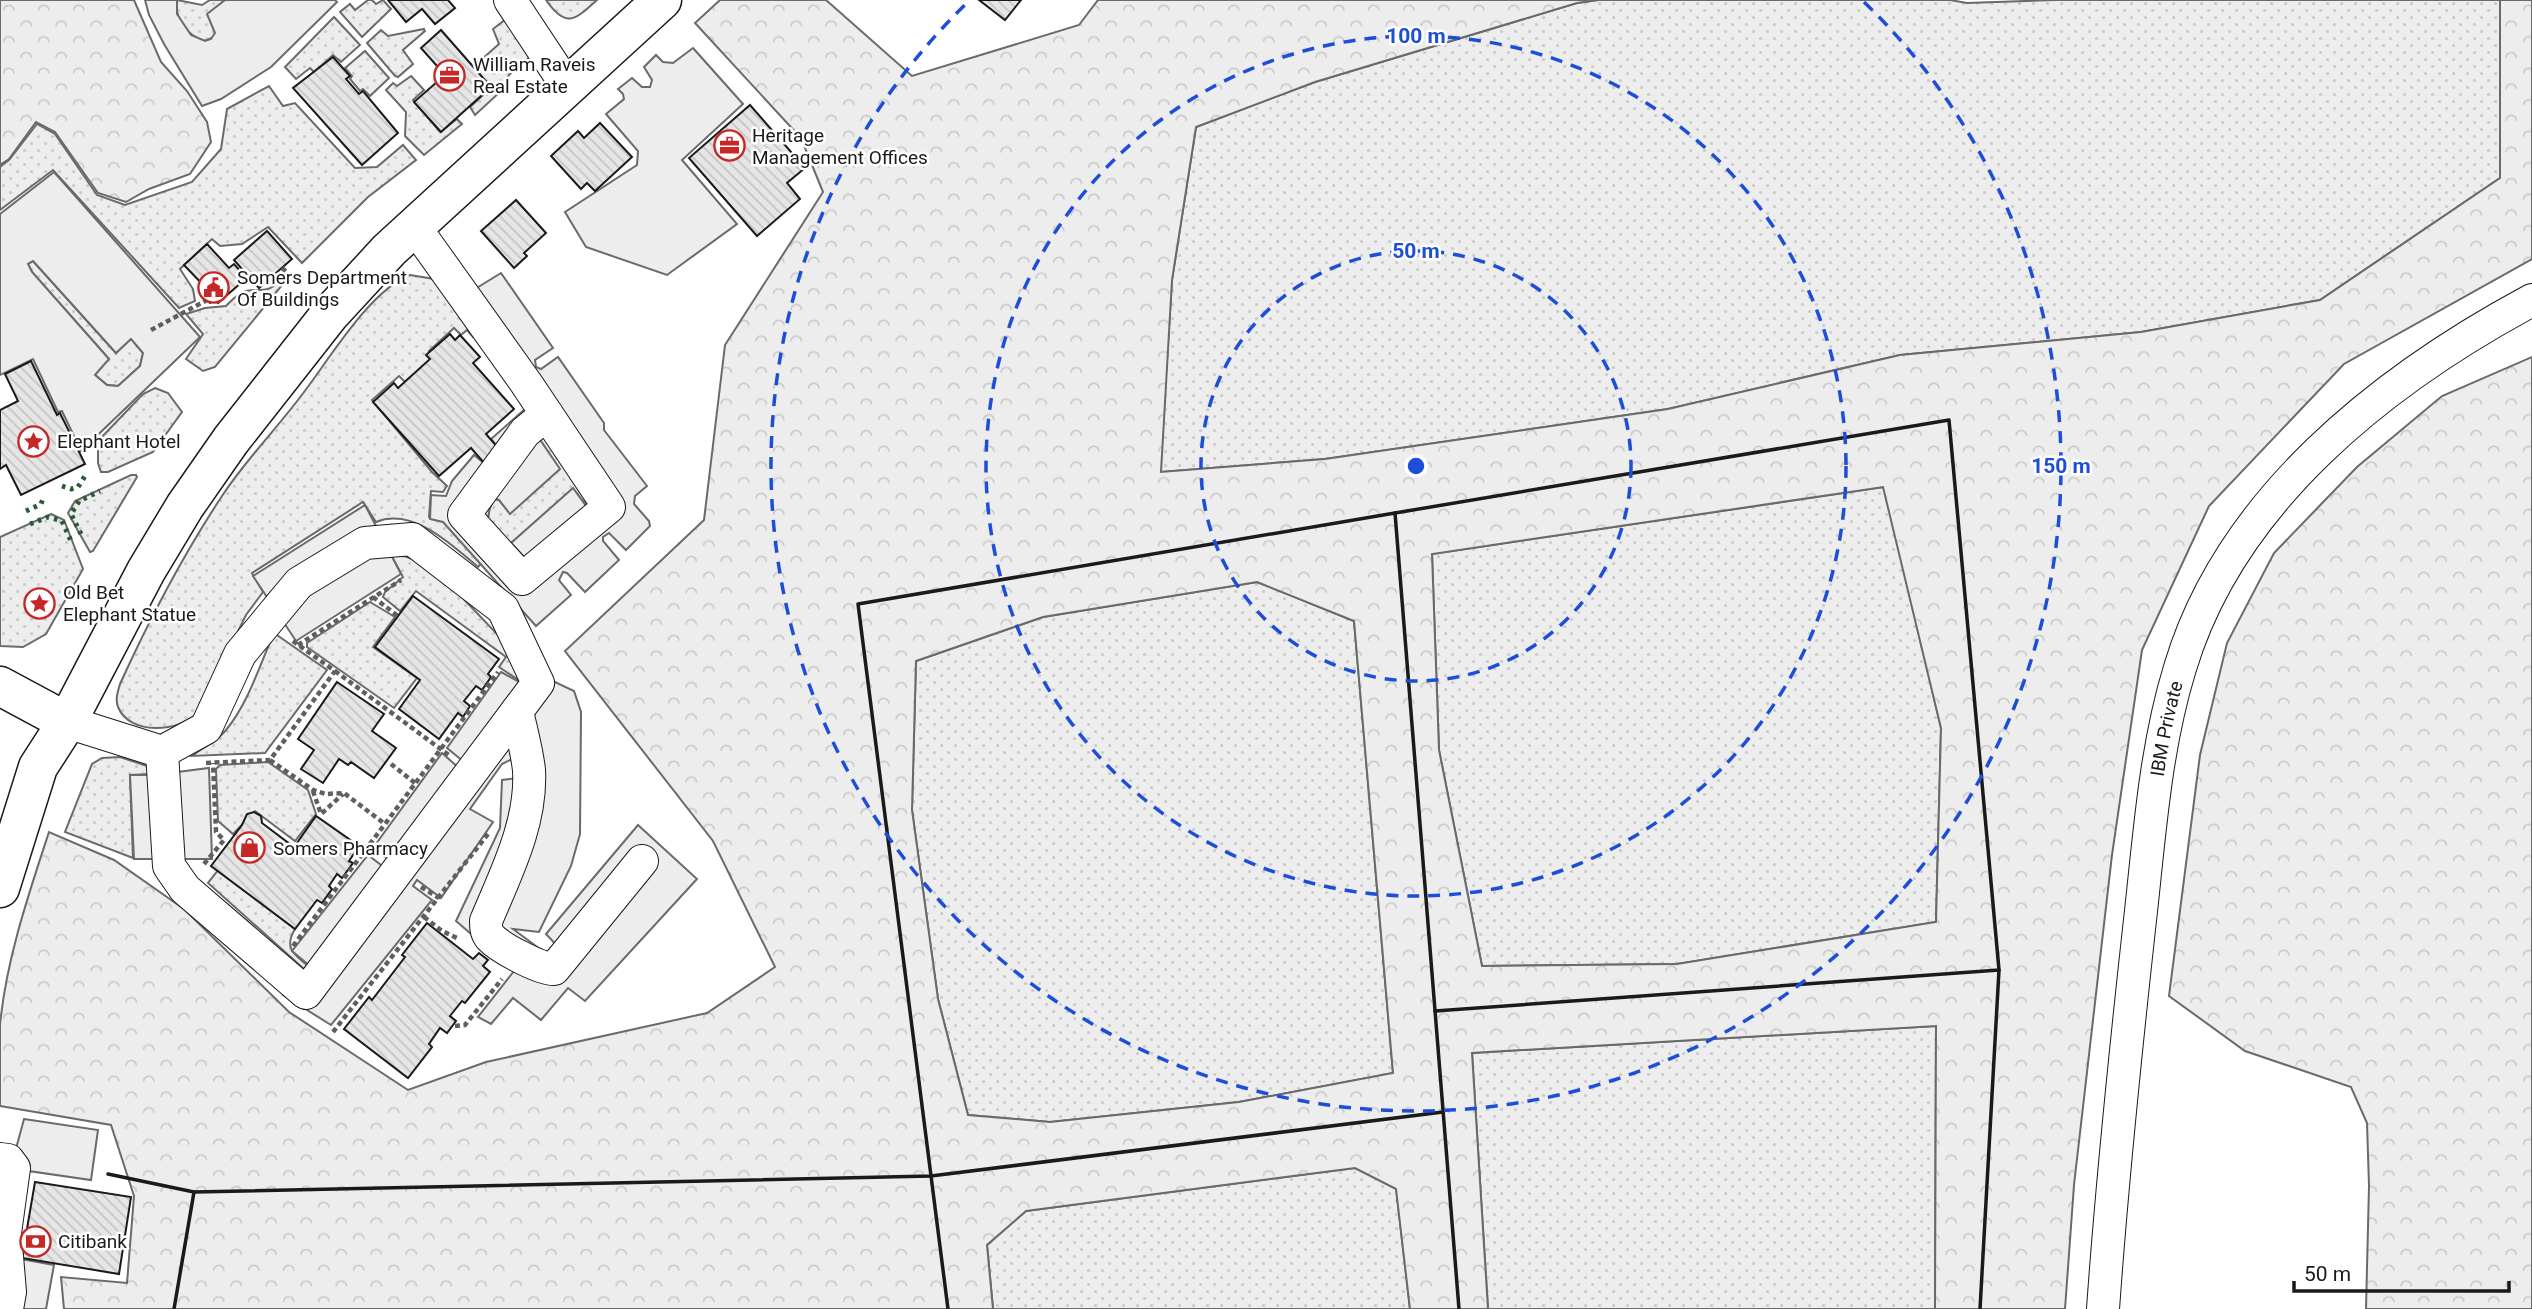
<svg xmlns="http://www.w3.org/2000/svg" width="2532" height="1309" font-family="Roboto,sans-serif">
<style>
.grass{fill:url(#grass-dots);stroke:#6a6a6a;stroke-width:2}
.forest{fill:url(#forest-crowns);stroke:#6a6a6a;stroke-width:2;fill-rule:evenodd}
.built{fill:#ededed;stroke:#6a6a6a;stroke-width:2;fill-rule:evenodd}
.building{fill:url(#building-back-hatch);stroke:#1a1a1a;stroke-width:2}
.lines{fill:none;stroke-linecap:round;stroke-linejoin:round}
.minor-casing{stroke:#1a1a1a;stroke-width:34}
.major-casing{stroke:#1a1a1a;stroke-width:41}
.path{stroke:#5f5f5f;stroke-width:4.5;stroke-dasharray:5 3.5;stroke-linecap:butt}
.minor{stroke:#fff;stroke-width:32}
.major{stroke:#fff;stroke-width:38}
.hedge{stroke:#2b5a34;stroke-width:5;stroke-dasharray:3.5 5;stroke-linecap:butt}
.wall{stroke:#1a1a1a;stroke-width:3.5}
.ring{fill:none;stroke:#1d4ed8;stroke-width:3.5;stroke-dasharray:12 9}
.labels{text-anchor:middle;stroke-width:5;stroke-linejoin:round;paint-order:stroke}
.poi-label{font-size:19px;fill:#1a1a1a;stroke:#fff;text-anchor:start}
.street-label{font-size:19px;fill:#1a1a1a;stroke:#fff}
.centre{fill:#1d4ed8;stroke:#fff;stroke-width:3.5}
.ring-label{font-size:21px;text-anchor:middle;font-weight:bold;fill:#1d4ed8;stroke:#fff;stroke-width:5;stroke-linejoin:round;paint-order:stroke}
</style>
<defs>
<pattern id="grass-dots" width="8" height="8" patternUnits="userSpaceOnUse" patternTransform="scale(1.75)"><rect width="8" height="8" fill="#ededed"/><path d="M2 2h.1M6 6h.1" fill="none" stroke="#cbcbcb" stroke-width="1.8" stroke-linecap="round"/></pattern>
<pattern id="forest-crowns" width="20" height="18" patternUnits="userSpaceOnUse" patternTransform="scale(1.75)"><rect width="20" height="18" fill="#ededed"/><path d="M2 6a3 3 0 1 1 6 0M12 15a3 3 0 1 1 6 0" fill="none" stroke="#cbcbcb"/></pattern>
<pattern id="building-back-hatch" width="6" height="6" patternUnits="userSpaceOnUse" patternTransform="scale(1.75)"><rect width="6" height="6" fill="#e6e6e6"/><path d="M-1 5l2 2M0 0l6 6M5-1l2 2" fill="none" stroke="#c5c5c5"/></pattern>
</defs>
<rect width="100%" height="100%" fill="#fff"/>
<g class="grass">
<path d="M 177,0 L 202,5 L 210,0 L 225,0 L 222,3 L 214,37 L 205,41 C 189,38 173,16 177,0 Z"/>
<path d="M 368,0 L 372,0 L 376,4 L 383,0 L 391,9 L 362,37 L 340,12 L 350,4 L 355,10 Z"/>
<path d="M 546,0 L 597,0 C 575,20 566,29 546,0 Z"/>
<path d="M 1598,0 L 1950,0 L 1967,3 L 2054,0 L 2500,0 L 2500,178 L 2320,300 L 2141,332 L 1900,355 L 1668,409 L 1325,459 L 1160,472 L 1172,280 L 1196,127 L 1315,82 L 1577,3 Z"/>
<path d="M 334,17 L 360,45 L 341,62 L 333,55 L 314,72 L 310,68 L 296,79 L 285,67 Z"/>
<path d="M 506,19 L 532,55 L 509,75 L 500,92 L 475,115 L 470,107 L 491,88 L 473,67 L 499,44 L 493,29 Z"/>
<path d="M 424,29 L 425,31 L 403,50 L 413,64 L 398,77 L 395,76 L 367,43 L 381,30 L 388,36 Z"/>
<path d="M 365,51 L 389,78 L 370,96 L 363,89 L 360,91 L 350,79 L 352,76 L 345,68 Z"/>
<path d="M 411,76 L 424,90 L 413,100 L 440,132 L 457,119 L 462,124 L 424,155 L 405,136 L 406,112 L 386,90 L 393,83 L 397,86 Z"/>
<path d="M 269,86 L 283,106 L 295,103 L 355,168 L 377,167 L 403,145 L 416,160 L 368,197 L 302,263 L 268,227 L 242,244 L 220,246 L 212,239 L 180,269 L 193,289 L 195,301 L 179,308 L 53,170 L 0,210 L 0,167 L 9,160 L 37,124 L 55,134 L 97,195 L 125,205 L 192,182 L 221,149 L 227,109 Z"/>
<path d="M 33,261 L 116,353 L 131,338 L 143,353 L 140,366 L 118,386 L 107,385 L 94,374 L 109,359 L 32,272 L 28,264 Z"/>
<path d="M 410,275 L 434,279 L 476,335 L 473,337 L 467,330 L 461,335 L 454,328 L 429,351 L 435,357 L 405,382 L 399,376 L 372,400 L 432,472 L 447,486 L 443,492 L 431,491 L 429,517 L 445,521 L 483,562 L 478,567 C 452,545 413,507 376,522 L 363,502 L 252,573 L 263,592 L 246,615 L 198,713 C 179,732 130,736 118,707 C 115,699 118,691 120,684 C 150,618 184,553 224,493 C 249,456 281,424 307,388 C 331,356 372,289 410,275 Z"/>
<path d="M 280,282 L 283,284 L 215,367 L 203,371 L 186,359 L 203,334 L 186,314 L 205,308 L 226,306 C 232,300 238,293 246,291 C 263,288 264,294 280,282 Z"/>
<path d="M 155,388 L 168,393 L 182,412 L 153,452 L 108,472 L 101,472 L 98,463 L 98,441 L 143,394 Z"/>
<path d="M 544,434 L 592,502 L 587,506 L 573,489 L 511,543 L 526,560 L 488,527 C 488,516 488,508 495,499 L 499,500 L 510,513 L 538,437 Z"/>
<path d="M 131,475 L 136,475 L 137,477 L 93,551 L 90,552 L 68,513 L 75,501 Z"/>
<path d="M 1884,487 L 1941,728 L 1936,922 L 1677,964 L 1482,966 L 1439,750 L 1432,554 Z"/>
<path d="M 51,514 L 64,520 L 83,569 L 46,634 L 23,647 L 0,646 L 0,537 Z"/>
<path d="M 399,554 L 420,562 L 456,591 L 498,635 L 520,681 L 499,667 L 506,657 L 416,591 L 400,611 L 383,597 L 385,592 L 403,577 L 391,555 Z"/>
<path d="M 1257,582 L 1354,621 L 1393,1073 L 1239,1102 L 1050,1122 L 968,1115 L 938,999 L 912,810 L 916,661 L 1043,617 Z"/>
<path d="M 370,602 L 395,617 L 373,647 L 417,678 L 394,708 L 307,647 L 307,643 Z"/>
<path d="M 274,633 L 327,670 L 265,753 L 192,756 C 203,747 216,742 226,730 C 248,704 260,664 274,633 Z"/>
<path d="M 120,757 L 153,768 L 152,774 L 130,775 L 133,858 L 65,832 L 92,764 L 102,758 Z"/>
<path d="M 268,762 L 308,790 L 316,814 L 295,841 L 255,811 L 233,834 L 218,821 L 216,769 L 220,765 Z"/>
<path d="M 219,869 L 295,929 C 284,947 293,954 307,965 L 304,969 L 208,883 Z"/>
<path d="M 1936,1026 L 1935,1309 L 1488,1309 L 1472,1053 Z"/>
<path d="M 1355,1168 L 1396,1188 L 1410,1309 L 993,1309 L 987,1245 L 1026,1211 Z"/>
</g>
<g class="forest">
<path d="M 0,0 L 134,0 L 161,62 L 187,91 L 207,122 L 211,142 L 190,174 L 149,189 L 126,202 L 98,193 L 55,132 L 36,122 L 9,159 L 0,165 Z"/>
<path d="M 720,0 L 826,0 L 912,76 L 1079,25 L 1098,0 L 1598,0 L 1577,3 L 1315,82 L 1196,127 L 1172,280 L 1161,472 L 1325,459 L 1668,409 L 1900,355 L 2141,332 L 2320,300 L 2500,178 L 2500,0 L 2532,0 L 2532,259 L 2344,364 L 2209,506 L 2142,650 L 2112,855 L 2074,1185 L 2065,1309 L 1935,1309 L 1936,1026 L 1472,1053 L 1488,1309 L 1410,1309 L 1396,1189 L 1355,1168 L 1026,1211 L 987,1245 L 993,1309 L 64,1309 L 61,1277 L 127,1283 L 134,1196 L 111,1125 L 0,1106 C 0,1079 0,1051 0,1025 C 6,960 29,893 49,832 L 114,860 L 184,909 L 289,1012 L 408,1090 L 486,1062 L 707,1013 L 775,967 L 713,841 L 565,651 L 704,520 L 725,345 L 823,192 L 801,138 L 695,23 ZM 1883,487 L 1941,728 L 1936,922 L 1677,964 L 1482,966 L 1439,750 L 1432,554 ZM 1257,582 L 1354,621 L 1393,1073 L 1239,1102 L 1050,1122 L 968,1115 L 938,999 L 912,810 L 916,661 L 1043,617 Z"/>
<path d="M 2532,357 L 2532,1309 L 2366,1309 L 2369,1186 L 2367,1123 L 2351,1087 L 2245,1051 L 2169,996 L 2200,755 L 2227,643 L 2274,553 L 2357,467 L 2442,396 Z"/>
</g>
<g class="built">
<path d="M 145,0 L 177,0 L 177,14 L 191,35 L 205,41 L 211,39 L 215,33 L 207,14 L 225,0 L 335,0 L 337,2 L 271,67 L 221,99 L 202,106 L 164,44 L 149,15 Z"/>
<path d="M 693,48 L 743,104 L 682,160 L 737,224 L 667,275 L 586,247 L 565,212 L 637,165 L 638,151 L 606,114 L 624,99 L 623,94 L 618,89 L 632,78 L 642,87 L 650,87 L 652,80 L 644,67 L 656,55 L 663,62 L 673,63 Z"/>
<path d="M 54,172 L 200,337 L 81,451 L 62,411 L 58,412 L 33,359 L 0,375 L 0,214 ZM 33,261 L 116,353 L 131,339 L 143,353 L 140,366 L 118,386 L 107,385 L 95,375 L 109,359 L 32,272 L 28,264 Z"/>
<path d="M 501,273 L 553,348 L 535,360 L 536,367 L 541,369 L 558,357 L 604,423 L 604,430 L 647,486 L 635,496 L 634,504 L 649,521 L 650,526 L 626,550 L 609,533 L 603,537 L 603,541 L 619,560 L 585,592 L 567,573 L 563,572 L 559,580 L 571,595 L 536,626 L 443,522 L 430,519 L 431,495 L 446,496 L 452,481 L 474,455 L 485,464 L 502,452 L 491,439 L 525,409 L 454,302 ZM 543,434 L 592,502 L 586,506 L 573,488 L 511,543 L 526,559 L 488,527 L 488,518 L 490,506 L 495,499 L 499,500 L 510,514 L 560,469 L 539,438 Z"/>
<path d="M 365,505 L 401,574 L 296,641 L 253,576 Z"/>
<path d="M 501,672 L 525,685 L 555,682 L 574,691 L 581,712 L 580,834 L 571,866 L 539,932 L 513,929 L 552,958 L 560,949 L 546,934 L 638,825 L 697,879 L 585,1001 L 568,988 L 541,1020 L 513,998 L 491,1024 L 478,1017 L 514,971 L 456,921 L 500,828 L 502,780 L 524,777 L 523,765 L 510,760 L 502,764 L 470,809 L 493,822 L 441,898 L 417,880 L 413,886 L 432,900 L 331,1025 L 283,995 L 310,966 L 292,951 L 368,855 L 385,868 L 390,861 L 373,848 L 442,753 L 460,769 L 464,762 L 447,748 Z"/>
<path d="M 209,768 L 212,859 L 134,859 L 130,775 L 154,775 Z"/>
<path d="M 24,1119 L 98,1130 L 91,1180 L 28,1171 L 15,1258 L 54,1265 L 46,1309 L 0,1309 L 12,1150 L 17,1145 Z"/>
</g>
<g class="building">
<path d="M 388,0 L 448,0 L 455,8 L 435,24 L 422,9 L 406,22 Z"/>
<path d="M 979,0 L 1021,0 L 1005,20 Z"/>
<path d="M 441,30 L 491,87 L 441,132 L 414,102 L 445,75 L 421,48 Z"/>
<path d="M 333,57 L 350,76 L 346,79 L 359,94 L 363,91 L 398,133 L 362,165 L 293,88 Z"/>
<path d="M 750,105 L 805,168 L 787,183 L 800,199 L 757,236 L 689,158 Z"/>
<path d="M 600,123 L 632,157 L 595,191 L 587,183 L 581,189 L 551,156 L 578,131 L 584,138 Z"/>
<path d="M 516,200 L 546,233 L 524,253 L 527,256 L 514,268 L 481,231 Z"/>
<path d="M 267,231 L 292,259 L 259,288 L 234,260 Z"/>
<path d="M 207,244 L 229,268 L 234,264 L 244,275 L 240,280 L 242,282 L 218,303 L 215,299 L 210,303 L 200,293 L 206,288 L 184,265 Z"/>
<path d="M 450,334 L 455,340 L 460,335 L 480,357 L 473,363 L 514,409 L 486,434 L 500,450 L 485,464 L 471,448 L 439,476 L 373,402 L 394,383 L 398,388 L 430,359 L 426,355 Z"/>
<path d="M 31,361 L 57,415 L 60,413 L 85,464 L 21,495 L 6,465 L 0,469 L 0,410 L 18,401 L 5,374 Z"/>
<path d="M 413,596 L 499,659 L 488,674 L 491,677 L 482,690 L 476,686 L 464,701 L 470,706 L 463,717 L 458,713 L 439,739 L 399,709 L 420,680 L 375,647 Z"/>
<path d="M 337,682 L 384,714 L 372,731 L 396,748 L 374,778 L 351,762 L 348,765 L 339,759 L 323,783 L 301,769 L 314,750 L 298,739 Z"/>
<path d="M 254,812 L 261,816 L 262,823 L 294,847 L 316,816 L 359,846 L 349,861 L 353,863 L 342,878 L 337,874 L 329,886 L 332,889 L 322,903 L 317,900 L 295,929 L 211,866 L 242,825 L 247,814 Z"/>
<path d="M 427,923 L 473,959 L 479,953 L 488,960 L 483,966 L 490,972 L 465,1003 L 462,1001 L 450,1016 L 456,1021 L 447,1033 L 440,1028 L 429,1044 L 432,1047 L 408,1078 L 344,1029 L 369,997 L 372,1000 L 405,957 L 402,955 Z"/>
<path d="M 35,1182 L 131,1197 L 119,1274 L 22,1258 Z"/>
</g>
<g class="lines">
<defs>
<g id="minor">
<path d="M 510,0 L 567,86"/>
<path d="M 414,226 L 526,383 L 609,507 L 522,579 L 464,515 L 525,432 L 547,414"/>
<path d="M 517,711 C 521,730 527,751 529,770 C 532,823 506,873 486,921 C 486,927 486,932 490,937 C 500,948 540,969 554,969 L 642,861"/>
<path d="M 67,722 L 162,752 L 206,728 L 240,654 L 299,583 L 365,543 L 412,539 L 503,609 L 538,683 L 306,993 L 185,889 L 169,866 L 162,752"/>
<path d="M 0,1159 L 8,1160 L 14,1168 L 5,1233 L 10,1292 L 7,1309"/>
<path id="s1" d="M 2103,1309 C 2112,1182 2125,1056 2139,929 C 2149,843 2154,752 2180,668 C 2230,500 2383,380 2532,300"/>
</g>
<g id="major">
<path d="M 0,686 L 67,722"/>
<path d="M 0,888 L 38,767 L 67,722 L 146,571 L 185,506 L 231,440 L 330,314 L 389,250 L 662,0"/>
</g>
</defs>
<use href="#minor" class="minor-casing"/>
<use href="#major" class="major-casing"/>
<g class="path">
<path d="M 282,268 L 297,281"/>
<path d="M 151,330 L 207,300"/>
<path d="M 373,597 L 398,616"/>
<path d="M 298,645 L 401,580"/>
<path d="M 335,671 L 450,756"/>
<path d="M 270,760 L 313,790 L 326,794 L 344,793 L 385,824 L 498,672"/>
<path d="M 206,763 L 270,760 L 335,671 L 290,639"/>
<path d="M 391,764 L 415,783"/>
<path d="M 313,791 L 321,814 L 343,794"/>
<path d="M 204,864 L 224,840 L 216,832 L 213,763"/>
<path d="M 421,887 L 439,898"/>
<path d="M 424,917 L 442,931 L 457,938"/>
<path d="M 293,946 L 385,824"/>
<path d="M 455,1026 L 465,1025 L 502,979"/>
<path d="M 333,1032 L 488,834"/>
</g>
<use href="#minor" class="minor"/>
<use href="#major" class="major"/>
<g class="hedge">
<path d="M 62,486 L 71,489 L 78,487 L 85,476"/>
<path d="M 26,511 L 41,504 L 44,496"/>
<path d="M 30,524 L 48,517 L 62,521 L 71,541"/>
<path d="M 81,534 L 71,514 L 79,501 L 100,491"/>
</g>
<g class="wall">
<path d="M 1395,513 L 1949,420 L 1999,970 L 1435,1011"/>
<path d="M 108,1174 L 194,1192 L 931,1176 L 1443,1112"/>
<path d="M 174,1309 L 194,1192"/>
<path d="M 948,1309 L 858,604 L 1395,513 L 1459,1309"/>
<path d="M 1980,1309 L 1999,970"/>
</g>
</g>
<g class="ring">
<circle cx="1416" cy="466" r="215"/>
<circle cx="1416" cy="466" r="430"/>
<path d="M1864 2A645 645 0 1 1 968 2"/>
</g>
<defs>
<symbol id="office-ring" viewBox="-11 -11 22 22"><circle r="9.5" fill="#fff" stroke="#c62828" stroke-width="1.5"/><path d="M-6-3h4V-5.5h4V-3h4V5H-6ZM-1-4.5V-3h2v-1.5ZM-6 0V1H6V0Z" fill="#c62828"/></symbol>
<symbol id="civic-ring" viewBox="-11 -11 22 22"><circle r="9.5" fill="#fff" stroke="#c62828" stroke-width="1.5"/><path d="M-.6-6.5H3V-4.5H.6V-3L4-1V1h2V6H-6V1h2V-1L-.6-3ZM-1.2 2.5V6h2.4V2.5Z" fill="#c62828"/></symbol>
<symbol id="sight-ring" viewBox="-11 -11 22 22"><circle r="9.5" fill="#fff" stroke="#c62828" stroke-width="1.5"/><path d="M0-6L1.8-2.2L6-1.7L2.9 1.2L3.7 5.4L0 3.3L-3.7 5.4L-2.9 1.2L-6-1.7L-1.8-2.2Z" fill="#c62828"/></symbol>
<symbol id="shop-ring" viewBox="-11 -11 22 22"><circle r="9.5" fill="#fff" stroke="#c62828" stroke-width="1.5"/><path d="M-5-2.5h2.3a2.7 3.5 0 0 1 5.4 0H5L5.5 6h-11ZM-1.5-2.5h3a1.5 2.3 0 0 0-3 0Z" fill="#c62828"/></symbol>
<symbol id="bank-ring" viewBox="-11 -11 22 22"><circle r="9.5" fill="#fff" stroke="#c62828" stroke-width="1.5"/><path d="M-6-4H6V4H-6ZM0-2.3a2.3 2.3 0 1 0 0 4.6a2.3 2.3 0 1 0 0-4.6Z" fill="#c62828"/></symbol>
</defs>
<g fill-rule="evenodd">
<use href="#office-ring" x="432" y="58" width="35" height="35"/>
<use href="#office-ring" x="712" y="128" width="35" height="35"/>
<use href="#civic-ring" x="196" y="270" width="35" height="35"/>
<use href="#sight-ring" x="16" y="424" width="35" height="35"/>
<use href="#sight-ring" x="22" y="586" width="35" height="35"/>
<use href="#shop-ring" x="232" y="830" width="35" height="35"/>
<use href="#bank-ring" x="18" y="1224" width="35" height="35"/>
</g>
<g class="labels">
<g class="poi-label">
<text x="473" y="71">William Raveis<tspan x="473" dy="22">Real Estate</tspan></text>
<text x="752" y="142">Heritage<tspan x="752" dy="22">Management Offices</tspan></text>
<text x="237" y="284">Somers Department<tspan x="237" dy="22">Of Buildings</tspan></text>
<text x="57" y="448">Elephant Hotel</text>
<text x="63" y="599">Old Bet<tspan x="63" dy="22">Elephant Statue</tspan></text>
<text x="273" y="855">Somers Pharmacy</text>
<text x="58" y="1248">Citibank</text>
</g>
<g class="street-label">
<text dy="7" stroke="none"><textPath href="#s1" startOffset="584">IBM Private</textPath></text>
</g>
</g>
<circle cx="1416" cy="466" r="10" class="centre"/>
<g class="ring-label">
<text x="1416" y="43">100 m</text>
<text x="1416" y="258">50 m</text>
<text x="2061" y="473">150 m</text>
</g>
<path d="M2294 1281v10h215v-10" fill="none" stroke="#1a1a1a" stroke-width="3.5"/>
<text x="2304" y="1281" font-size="21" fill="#1a1a1a" stroke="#ffffff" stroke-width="5" paint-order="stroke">50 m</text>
</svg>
